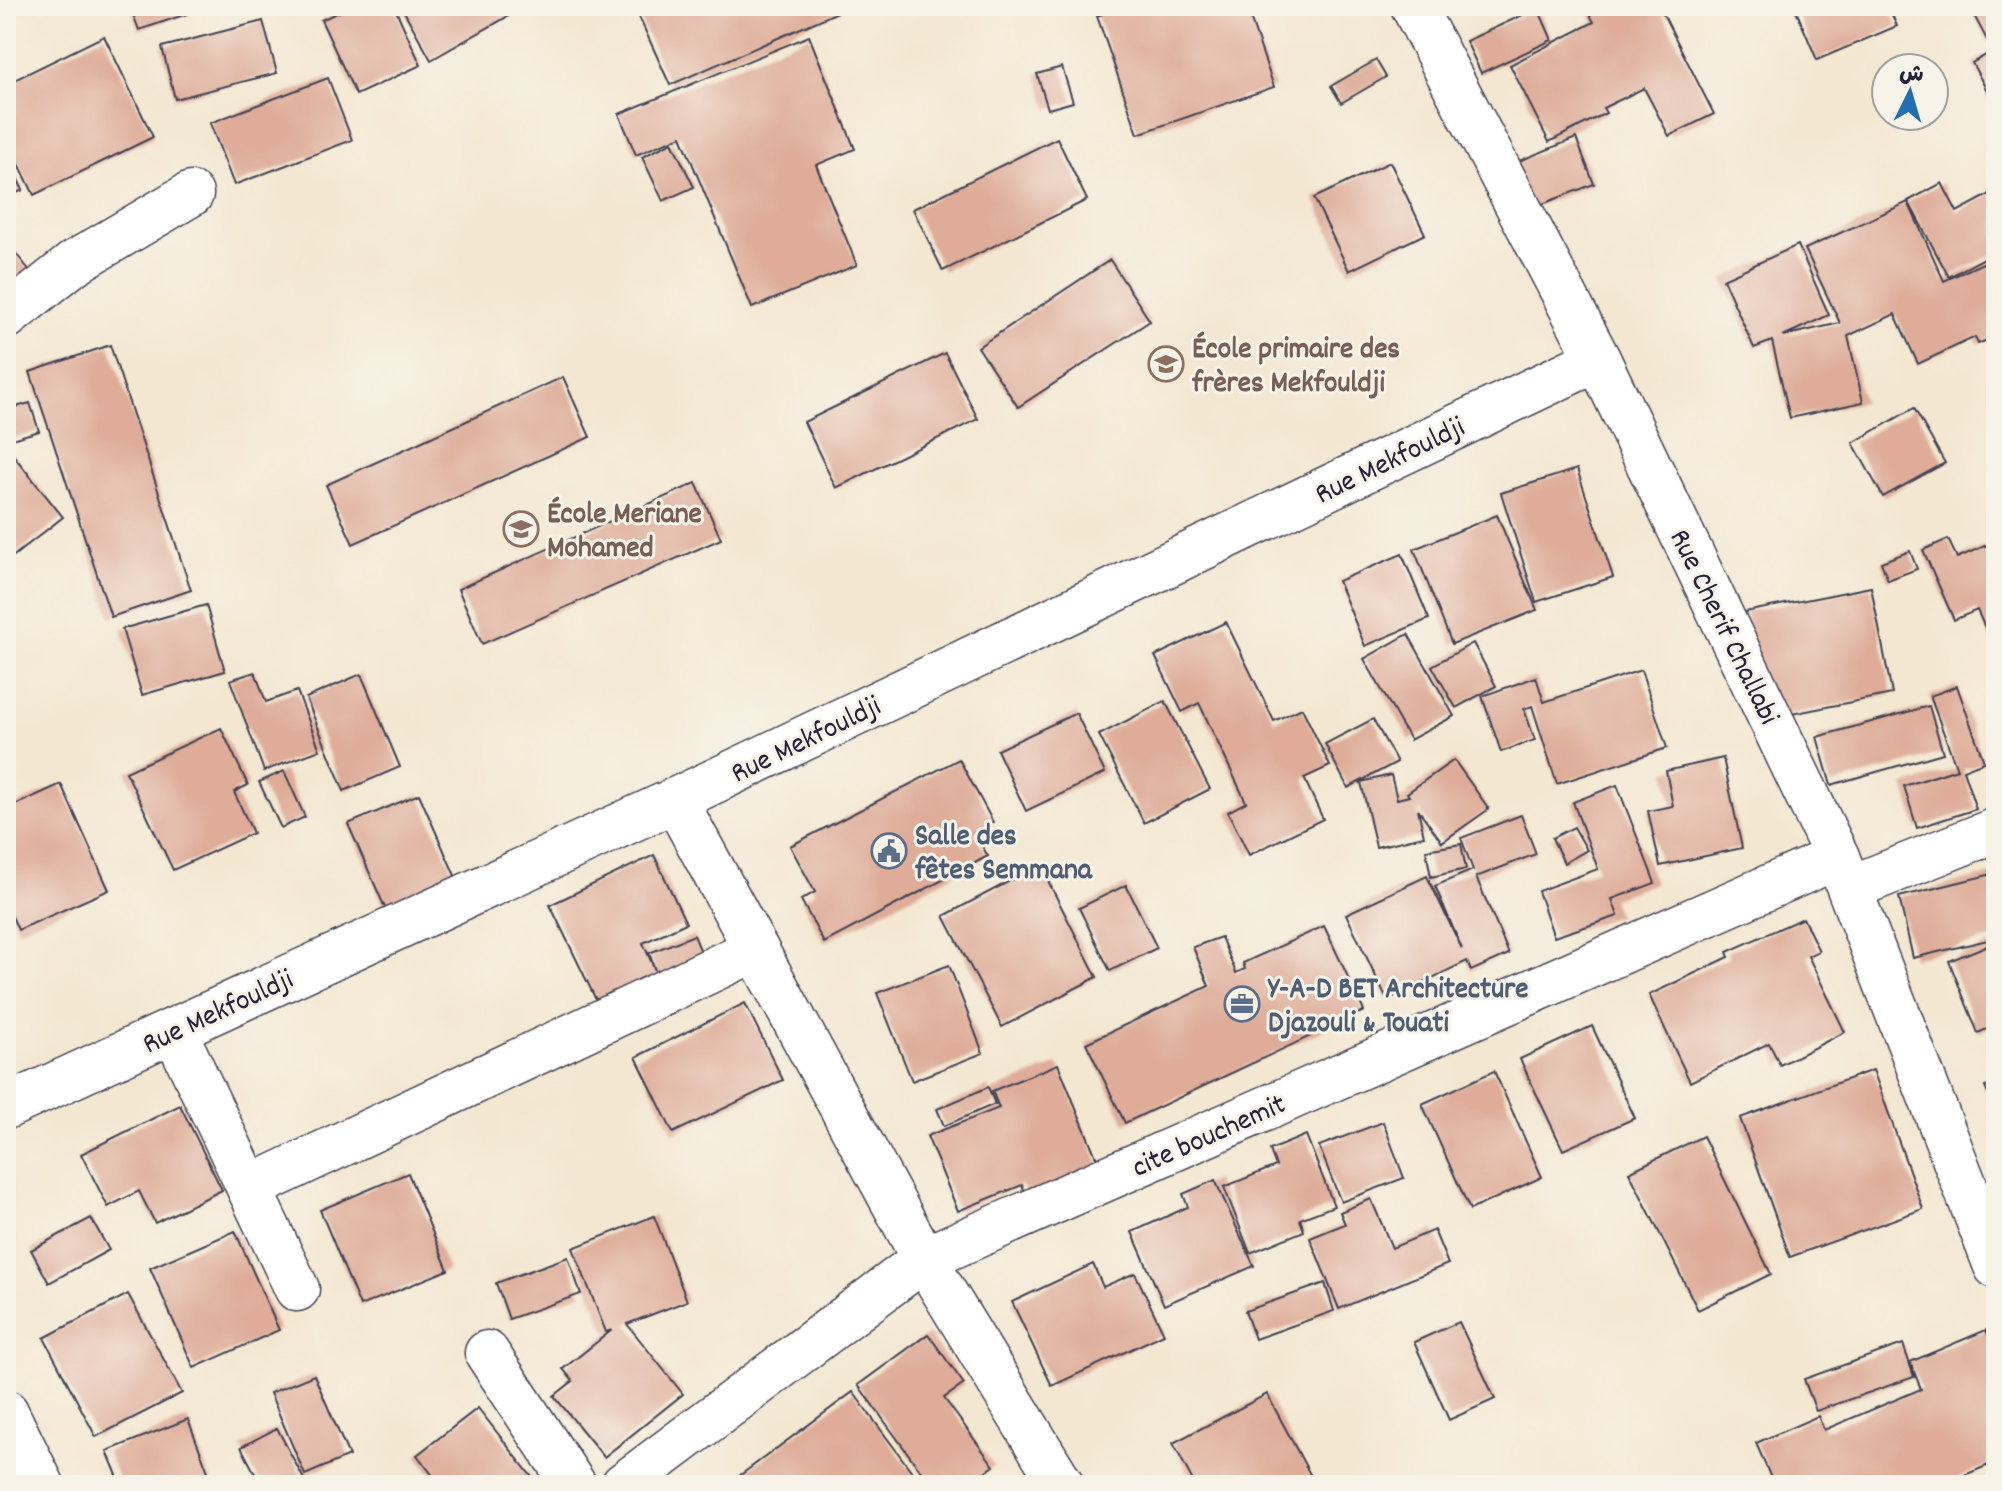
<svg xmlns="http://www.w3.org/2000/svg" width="2002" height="1491" font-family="Dekko,'Playpen Sans Arabic',sans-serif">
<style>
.building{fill:#deac99}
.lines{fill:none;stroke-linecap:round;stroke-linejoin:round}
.minor-casing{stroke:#414052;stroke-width:47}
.minor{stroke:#fff;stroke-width:44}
.labels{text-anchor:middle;stroke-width:6;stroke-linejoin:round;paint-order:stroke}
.education-label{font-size:30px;font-weight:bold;fill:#785e54;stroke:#f7f3e8;text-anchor:start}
.street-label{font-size:30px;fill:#22223b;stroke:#f7f3e8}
.service-label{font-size:30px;font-weight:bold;fill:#4e5e75;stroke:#f7f3e8;text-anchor:start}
</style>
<rect width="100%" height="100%" fill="#f7f3e8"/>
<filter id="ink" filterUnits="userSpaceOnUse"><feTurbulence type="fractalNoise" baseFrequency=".0125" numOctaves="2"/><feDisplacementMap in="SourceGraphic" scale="16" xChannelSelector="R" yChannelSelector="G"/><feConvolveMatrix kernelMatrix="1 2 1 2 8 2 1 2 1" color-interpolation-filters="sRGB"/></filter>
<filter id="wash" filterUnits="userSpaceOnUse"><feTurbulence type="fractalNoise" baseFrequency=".006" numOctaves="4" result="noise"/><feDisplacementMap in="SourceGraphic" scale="32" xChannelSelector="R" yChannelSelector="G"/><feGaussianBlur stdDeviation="1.8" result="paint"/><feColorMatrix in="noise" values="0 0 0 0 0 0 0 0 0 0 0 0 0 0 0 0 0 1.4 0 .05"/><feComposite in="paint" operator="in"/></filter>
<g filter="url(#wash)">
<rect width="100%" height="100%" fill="#f3e7d1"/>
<g id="blocks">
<g class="building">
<path d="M 130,6 L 208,6 L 208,7 L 139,30 Z"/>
<path d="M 352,6 L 394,6 L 421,65 L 356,95 L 321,20 Z"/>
<path d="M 401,6 L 526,6 L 431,60 Z"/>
<path d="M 634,6 L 835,6 L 838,12 L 670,85 Z"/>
<path d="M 1124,6 L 1246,6 L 1274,87 L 1138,134 L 1097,16 Z"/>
<path d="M 1585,6 L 1659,6 L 1714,114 L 1669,136 L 1644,88 L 1603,108 L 1606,113 L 1549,142 L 1510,65 L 1594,22 Z"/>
<path d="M 1794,6 L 1888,6 L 1897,26 L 1817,60 Z"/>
<path d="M 1969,6 L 1996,6 L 1996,95 L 1991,98 L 1972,63 L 1993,51 Z"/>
<path d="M 1538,8 L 1552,40 L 1481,73 L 1466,41 Z"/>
<path d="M 263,21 L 277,73 L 175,99 L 162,47 Z"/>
<path d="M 104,36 L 153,137 L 34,195 L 6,137 L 6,84 Z"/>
<path d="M 809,36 L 855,149 L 816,165 L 857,265 L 752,308 L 681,136 L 636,155 L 619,114 Z"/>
<path d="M 1376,60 L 1386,77 L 1341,103 L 1331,86 Z"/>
<path d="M 1062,67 L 1073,102 L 1048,109 L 1037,74 Z"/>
<path d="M 328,78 L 352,140 L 234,185 L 210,123 Z"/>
<path d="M 1057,138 L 1087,200 L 943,271 L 913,209 Z"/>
<path d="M 1576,138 L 1594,184 L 1527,210 L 1509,165 Z"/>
<path d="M 672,142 L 694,187 L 663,201 L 642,157 Z"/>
<path d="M 6,156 L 23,190 L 6,198 Z"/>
<path d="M 1390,162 L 1425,234 L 1349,271 L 1314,198 Z"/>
<path d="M 1942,183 L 1957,212 L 1996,191 L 1996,252 L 1949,277 L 1908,201 Z"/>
<path d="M 1908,202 L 1944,281 L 1996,257 L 1996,336 L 1978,344 L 1975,337 L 1918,364 L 1895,314 L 1848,336 L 1863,402 L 1790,418 L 1772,341 L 1754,348 L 1723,279 L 1798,245 L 1829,315 L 1783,336 L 1840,323 L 1805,249 Z"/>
<path d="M 6,241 L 30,271 L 6,290 Z"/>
<path d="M 1110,260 L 1150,321 L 1018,407 L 978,347 Z"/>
<path d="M 110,345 L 191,590 L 111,617 L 30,372 Z"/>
<path d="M 945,353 L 978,419 L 836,488 L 804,422 Z"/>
<path d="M 563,377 L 590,437 L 353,544 L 326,485 Z"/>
<path d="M 30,403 L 39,431 L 12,439 L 6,410 Z"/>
<path d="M 1914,408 L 1945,463 L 1883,497 L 1853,443 Z"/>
<path d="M 6,446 L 63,517 L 6,562 Z"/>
<path d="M 1577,469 L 1613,577 L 1536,602 L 1501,493 Z"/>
<path d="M 696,483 L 721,539 L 482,644 L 458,589 Z"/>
<path d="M 1497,515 L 1537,610 L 1452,644 L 1414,549 Z"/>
<path d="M 1948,539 L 1957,558 L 1996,541 L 1996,652 L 1977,610 L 1954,620 L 1923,550 Z"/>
<path d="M 1910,551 L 1917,569 L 1888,580 L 1881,562 Z"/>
<path d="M 1402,554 L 1429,619 L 1365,646 L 1338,581 Z"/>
<path d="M 1871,587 L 1892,694 L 1767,719 L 1745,612 Z"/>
<path d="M 206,605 L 225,671 L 142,695 L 122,629 Z"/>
<path d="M 1226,622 L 1274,721 L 1302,708 L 1330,766 L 1304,778 L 1323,819 L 1249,855 L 1228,812 L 1246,802 L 1199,703 L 1182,712 L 1155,656 Z"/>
<path d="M 1408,634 L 1454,716 L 1410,740 L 1364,659 Z"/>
<path d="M 1473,643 L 1496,686 L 1456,708 L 1432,666 Z"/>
<path d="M 1641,670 L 1667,748 L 1557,784 L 1532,706 L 1524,709 L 1535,740 L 1501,752 L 1482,696 L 1536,677 L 1544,702 Z"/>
<path d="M 255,672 L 266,702 L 297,691 L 320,750 L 264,771 L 230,680 Z"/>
<path d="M 361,674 L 400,767 L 344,791 L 306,698 Z"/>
<path d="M 1957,686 L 1984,762 L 1963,770 L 1976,809 L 1917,828 L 1904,786 L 1957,769 L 1930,696 Z"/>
<path d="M 1165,701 L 1210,789 L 1144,823 L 1099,735 Z"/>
<path d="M 1929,706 L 1943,753 L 1831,785 L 1817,737 Z"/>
<path d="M 1076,713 L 1105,773 L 1026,811 L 997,750 Z"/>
<path d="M 1373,719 L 1397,762 L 1348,788 L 1325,744 Z"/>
<path d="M 221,728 L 248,785 L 234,792 L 253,833 L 173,870 L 126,772 Z"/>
<path d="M 1723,758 L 1742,848 L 1660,866 L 1648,811 L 1673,806 L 1666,771 Z"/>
<path d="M 959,759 L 993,822 L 974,833 L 988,856 L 824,943 L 801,900 L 815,892 L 790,846 Z"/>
<path d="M 1454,760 L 1489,809 L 1442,842 L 1418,809 L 1424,836 L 1376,847 L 1361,782 L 1391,775 L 1397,799 L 1409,796 L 1407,793 Z"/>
<path d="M 284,771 L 305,817 L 281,828 L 259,782 Z"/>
<path d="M 61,784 L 109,890 L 18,930 L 6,903 L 6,809 Z"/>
<path d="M 1617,785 L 1655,883 L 1612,899 L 1618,916 L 1554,937 L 1538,891 L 1598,869 L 1573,802 Z"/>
<path d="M 419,794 L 460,887 L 389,917 L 348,824 Z"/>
<path d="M 1521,815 L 1536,854 L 1476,877 L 1509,954 L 1471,971 L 1467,961 L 1387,1000 L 1346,914 L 1427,876 L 1462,949 L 1435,886 L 1473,870 L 1461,838 Z"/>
<path d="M 1574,827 L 1587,850 L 1564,863 L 1552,838 Z"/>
<path d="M 1461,844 L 1466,869 L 1431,877 L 1426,850 Z"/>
<path d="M 654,855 L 686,923 L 643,943 L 655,970 L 649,953 L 694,935 L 706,964 L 598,1004 L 550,905 Z"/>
<path d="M 1040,865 L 1097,977 L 1002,1027 L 944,916 Z"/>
<path d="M 1996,873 L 1996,938 L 1913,958 L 1899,897 Z"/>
<path d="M 1126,885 L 1157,948 L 1110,971 L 1079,908 Z"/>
<path d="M 1803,918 L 1819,951 L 1808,956 L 1845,1032 L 1780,1065 L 1769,1043 L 1690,1082 L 1649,995 L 1729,957 L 1727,952 Z"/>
<path d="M 1324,926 L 1364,1011 L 1125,1123 L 1086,1043 L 1209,986 L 1193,947 L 1221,937 L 1236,973 L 1245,969 L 1243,963 Z"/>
<path d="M 1996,942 L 1996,1025 L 1978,1033 L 1949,961 Z"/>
<path d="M 949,965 L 983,1053 L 912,1081 L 877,993 Z"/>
<path d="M 745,1003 L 783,1080 L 673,1133 L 636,1057 Z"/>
<path d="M 1592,1026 L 1635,1118 L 1563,1150 L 1520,1059 Z"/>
<path d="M 1058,1064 L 1101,1169 L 1028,1199 L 1022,1185 L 958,1211 L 927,1136 L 999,1108 L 992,1091 Z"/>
<path d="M 1873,1070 L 1923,1209 L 1790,1257 L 1740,1118 Z"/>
<path d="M 1494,1071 L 1542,1177 L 1470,1210 L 1422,1104 Z"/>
<path d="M 1996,1083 L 1996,1113 L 1985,1087 Z"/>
<path d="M 988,1087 L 995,1104 L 944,1126 L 937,1109 Z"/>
<path d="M 180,1105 L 222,1190 L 155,1223 L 139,1191 L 108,1207 L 81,1154 Z"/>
<path d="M 1383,1122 L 1404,1178 L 1341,1202 L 1319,1146 Z"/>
<path d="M 1306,1135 L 1334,1206 L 1300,1219 L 1304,1231 L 1250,1253 L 1224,1187 L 1276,1166 L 1270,1150 Z"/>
<path d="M 1703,1136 L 1771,1274 L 1698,1310 L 1629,1172 Z"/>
<path d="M 408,1173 L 448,1270 L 360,1306 L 320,1210 Z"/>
<path d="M 1215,1180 L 1254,1266 L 1164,1305 L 1132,1232 L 1188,1207 L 1183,1194 Z"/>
<path d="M 1371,1199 L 1392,1248 L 1434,1230 L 1448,1264 L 1339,1309 L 1310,1238 L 1345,1224 L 1340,1212 Z"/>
<path d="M 654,1216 L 687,1301 L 627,1324 L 683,1394 L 604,1457 L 554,1396 L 573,1381 L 563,1369 L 612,1330 L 606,1332 L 573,1248 Z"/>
<path d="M 91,1218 L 109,1250 L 49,1283 L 31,1250 Z"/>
<path d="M 235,1231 L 279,1330 L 194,1368 L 150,1268 Z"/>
<path d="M 568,1257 L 581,1294 L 509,1319 L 496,1283 Z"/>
<path d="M 1093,1264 L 1103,1287 L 1135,1273 L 1164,1334 L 1052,1386 L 1012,1302 Z"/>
<path d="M 1325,1283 L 1334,1311 L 1255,1339 L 1245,1311 Z"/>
<path d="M 128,1294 L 182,1393 L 96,1437 L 44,1338 Z"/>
<path d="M 1459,1322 L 1495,1399 L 1449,1420 L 1414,1342 Z"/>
<path d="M 1986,1330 L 1996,1353 L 1996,1462 L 1941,1485 L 1774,1485 L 1756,1443 L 1818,1416 L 1824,1430 L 1921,1389 L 1910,1362 Z"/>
<path d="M 928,1334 L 964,1384 L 944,1398 L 994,1466 L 967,1485 L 931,1485 L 858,1385 Z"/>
<path d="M 1903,1344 L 1914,1377 L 1816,1411 L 1804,1379 Z"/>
<path d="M 314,1375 L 349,1456 L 305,1475 L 270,1393 Z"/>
<path d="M 853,1392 L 915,1476 L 903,1485 L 727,1485 Z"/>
<path d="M 1267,1394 L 1313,1480 L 1304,1485 L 1195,1485 L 1173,1443 Z"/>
<path d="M 478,1408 L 538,1485 L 440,1485 L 417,1455 Z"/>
<path d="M 188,1419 L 213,1485 L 121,1485 L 107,1451 Z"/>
<path d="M 277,1428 L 307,1485 L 261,1485 L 241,1447 Z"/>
</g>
</g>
</g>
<g filter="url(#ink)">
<use href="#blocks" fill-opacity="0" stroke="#414052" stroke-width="2"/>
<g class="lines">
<defs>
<g id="minor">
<path d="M 1413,6 L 1598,359 L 1837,857 L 1996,1266"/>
<path d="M 6,317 L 74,263 L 191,194"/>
<path d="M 675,800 L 924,1259 L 1062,1485"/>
<path d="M 1850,888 L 1996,830"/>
<path d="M 174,1030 L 297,1289"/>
<path d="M 6,1107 L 675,800 L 1598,359"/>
<path d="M 249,1188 L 756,949"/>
<path d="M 487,1353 L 574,1485"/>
<path d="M 6,1412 L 42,1485"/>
<path d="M 623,1485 L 924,1259 L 1837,857"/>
</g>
</defs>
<use href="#minor" class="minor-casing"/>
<use href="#minor" class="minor"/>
</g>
</g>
<defs>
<symbol id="school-ring" viewBox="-11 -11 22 22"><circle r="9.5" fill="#f7f3e8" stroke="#8d6e63" stroke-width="1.5"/><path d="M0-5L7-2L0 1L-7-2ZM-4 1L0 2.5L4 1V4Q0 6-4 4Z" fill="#8d6e63"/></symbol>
<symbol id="civic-ring" viewBox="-11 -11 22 22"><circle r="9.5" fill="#f7f3e8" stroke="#5c6f8a" stroke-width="1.5"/><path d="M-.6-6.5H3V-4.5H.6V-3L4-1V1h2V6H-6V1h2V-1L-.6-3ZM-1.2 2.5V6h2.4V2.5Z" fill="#5c6f8a"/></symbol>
<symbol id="office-ring" viewBox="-11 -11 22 22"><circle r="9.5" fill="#f7f3e8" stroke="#5c6f8a" stroke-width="1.5"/><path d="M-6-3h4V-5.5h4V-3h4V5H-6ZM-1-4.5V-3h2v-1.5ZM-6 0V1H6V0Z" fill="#5c6f8a"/></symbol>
</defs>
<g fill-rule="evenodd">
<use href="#school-ring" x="1146" y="344" width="40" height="40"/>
<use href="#school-ring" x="501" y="509" width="40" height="40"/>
<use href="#civic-ring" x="869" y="831" width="40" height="40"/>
<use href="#office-ring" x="1222" y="984" width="40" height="40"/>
</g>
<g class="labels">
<g class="education-label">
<text x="1192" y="357">École primaire des<tspan x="1192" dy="34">frères Mekfouldji</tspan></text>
<text x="547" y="522">École Meriane<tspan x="547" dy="34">Mohamed</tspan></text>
</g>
<g class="street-label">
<text transform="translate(1389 459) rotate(-26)" y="10">Rue Mekfouldji</text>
<text transform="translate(1726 626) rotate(64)" y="10">Rue Cherif Challabi</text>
<text transform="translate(805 738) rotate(-26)" y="10">Rue Mekfouldji</text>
<text transform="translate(217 1010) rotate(-25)" y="10">Rue Mekfouldji</text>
<text transform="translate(1208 1134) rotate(-24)" y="10">cite bouchemit</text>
</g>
<g class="service-label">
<text x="915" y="844">Salle des<tspan x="915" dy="34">fêtes Semmana</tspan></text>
<text x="1268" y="997">Y-A-D BET Architecture<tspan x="1268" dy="34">Djazouli &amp; Touati</tspan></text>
</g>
</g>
<rect width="2002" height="1491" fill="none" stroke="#f7f3e8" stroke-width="32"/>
<g transform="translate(1910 92) rotate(5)"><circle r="38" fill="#f7f3e8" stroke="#a29fa3" stroke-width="2"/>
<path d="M0-6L14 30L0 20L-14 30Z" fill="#1f6fb2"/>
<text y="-12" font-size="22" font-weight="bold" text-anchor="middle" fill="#22223b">ش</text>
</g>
</svg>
